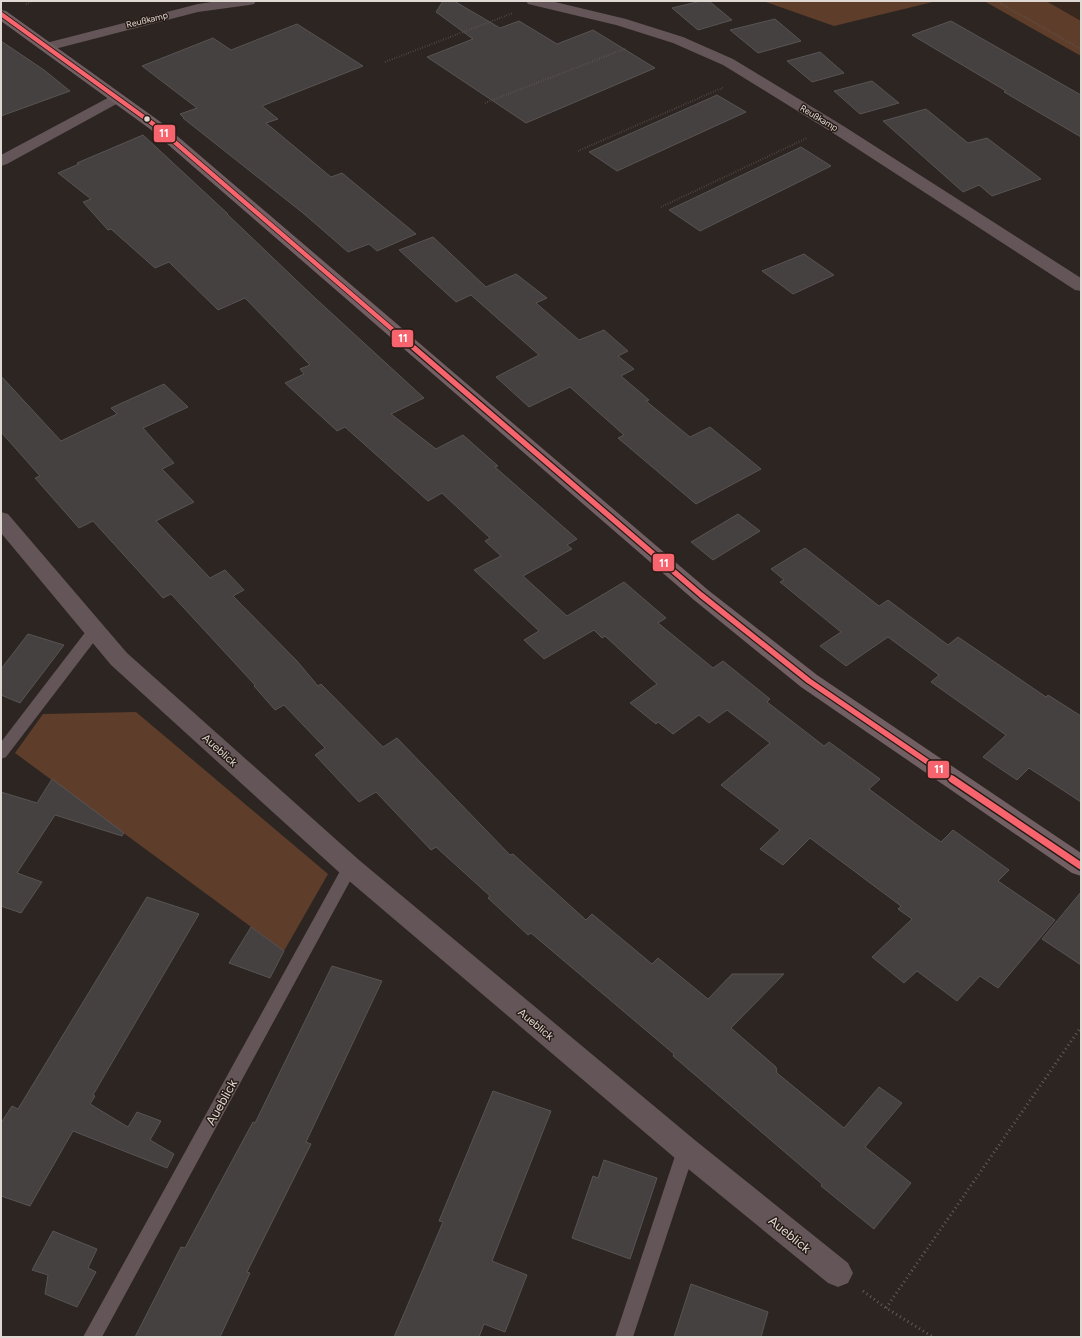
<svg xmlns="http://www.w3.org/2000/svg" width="1082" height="1338" font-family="Figtree,sans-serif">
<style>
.built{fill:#38281e}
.green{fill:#5e3e2b}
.building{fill:#464141;stroke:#585354}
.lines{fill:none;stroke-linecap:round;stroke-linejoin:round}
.path-far1{stroke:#665b5c;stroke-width:2;stroke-dasharray:0.5 2;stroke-linecap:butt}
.path{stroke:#665b5c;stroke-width:3;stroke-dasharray:1 3.5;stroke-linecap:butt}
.lane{fill:#645558;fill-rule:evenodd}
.street{fill:#645558;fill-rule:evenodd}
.secondary{fill:#725f63;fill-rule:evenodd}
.bus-1-far2-casing{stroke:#261a14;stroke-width:6}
.bus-1-far1-casing{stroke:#261a14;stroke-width:8}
.bus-1-casing{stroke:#261a14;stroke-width:10}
.bus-1-far2{stroke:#f7646e;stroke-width:4.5}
.bus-1-far1{stroke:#f7646e;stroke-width:5.5}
.bus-1{stroke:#f7646e;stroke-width:7}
.bus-dot{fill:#e0d8d3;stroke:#261a14;stroke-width:1.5}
.labels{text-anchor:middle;stroke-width:3;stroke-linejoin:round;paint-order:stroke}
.far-street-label{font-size:9px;fill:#e0d8d3;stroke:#261a14}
.street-label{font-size:11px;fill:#e0d8d3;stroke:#261a14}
.near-street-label{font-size:13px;fill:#e0d8d3;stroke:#261a14}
.line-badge{stroke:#261a14;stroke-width:1.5}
.badge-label{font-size:11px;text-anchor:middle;font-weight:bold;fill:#fff}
</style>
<rect width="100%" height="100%" fill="#2c2521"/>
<path class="built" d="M 1046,1 L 1081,1 L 1081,21 Z"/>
<g class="green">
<path d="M 763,1 L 937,1 L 834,26 Z"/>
<path d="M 984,1 L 1046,1 L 1081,21 L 1081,56 Z"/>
<path d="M 136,712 L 328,874 L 284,951 L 15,753 L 43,714 Z"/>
</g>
<g class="building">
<path d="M 443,1 L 454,1 L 500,28 L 519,21 L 557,44 L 593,30 L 655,68 L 526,123 L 427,57 L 473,39 L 436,12 Z"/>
<path d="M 701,1 L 709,1 L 732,20 L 698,30 L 672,8 Z"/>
<path d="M 775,19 L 801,41 L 758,53 L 730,30 Z"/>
<path d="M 951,21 L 1081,95 L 1081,137 L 1004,92 L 1006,91 L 912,35 Z"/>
<path d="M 297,24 L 363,66 L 262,106 L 278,119 L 266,123 L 331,177 L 342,173 L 416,234 L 377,251 L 369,244 L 348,252 L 303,213 L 183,118 L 184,118 L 180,114 L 197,108 L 142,66 L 213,38 L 231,50 Z"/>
<path d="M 1,41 L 44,70 L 70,91 L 1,116 Z"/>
<path d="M 820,52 L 844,73 L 812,82 L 787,61 Z"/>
<path d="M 872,81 L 899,103 L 860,114 L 834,91 Z"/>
<path d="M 717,95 L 746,112 L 617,171 L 589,152 Z"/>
<path d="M 926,109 L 968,143 L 987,138 L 1041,179 L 992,196 L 979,185 L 963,192 L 883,121 Z"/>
<path d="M 143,135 L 228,214 L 227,214 L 315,298 L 424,398 L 391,414 L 436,449 L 463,435 L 498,466 L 495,467 L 577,539 L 567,545 L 572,549 L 523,576 L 567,616 L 624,582 L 666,618 L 658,623 L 713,668 L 723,661 L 770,699 L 767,702 L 824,746 L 829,742 L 880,779 L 869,789 L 924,830 L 941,842 L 953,830 L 1009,870 L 998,881 L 1055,920 L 998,988 L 980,976 L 957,1001 L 917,971 L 904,983 L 872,957 L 912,919 L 898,909 L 901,906 L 810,838 L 783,865 L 760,849 L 780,830 L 721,785 L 770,743 L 727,710 L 709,723 L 699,715 L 673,734 L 658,722 L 656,724 L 630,703 L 657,684 L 605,636 L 602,638 L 594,630 L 544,659 L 524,640 L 539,631 L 474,570 L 501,556 L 485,541 L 490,538 L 442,493 L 428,501 L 345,427 L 337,431 L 285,383 L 304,374 L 300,369 L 310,365 L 245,298 L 218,310 L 169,262 L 155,268 L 111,229 L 108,230 L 83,202 L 91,199 L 58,173 L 79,164 L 77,163 Z"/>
<path d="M 801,147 L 831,166 L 700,231 L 669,210 Z"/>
<path d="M 433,237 L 486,287 L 516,274 L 547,298 L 536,303 L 579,340 L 604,330 L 628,351 L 618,356 L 634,369 L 621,376 L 649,400 L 646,401 L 690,437 L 710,427 L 761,469 L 696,504 L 618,438 L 624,435 L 570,387 L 529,407 L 496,377 L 539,355 L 471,295 L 456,302 L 399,250 Z"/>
<path d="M 804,254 L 834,275 L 793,294 L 762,271 Z"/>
<path d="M 1,376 L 61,441 L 117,414 L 111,408 L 164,384 L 188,407 L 143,428 L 174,463 L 162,469 L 194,502 L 156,521 L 210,578 L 225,570 L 244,590 L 233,596 L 297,661 L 318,686 L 321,684 L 383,747 L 397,738 L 510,855 L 513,854 L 586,920 L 592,914 L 652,964 L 658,958 L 708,999 L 732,974 L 784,974 L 731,1028 L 776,1067 L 777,1073 L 844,1128 L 879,1087 L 902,1103 L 865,1147 L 911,1183 L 874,1229 L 821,1186 L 822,1184 L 673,1056 L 674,1054 L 531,933 L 528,935 L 488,898 L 490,896 L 436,847 L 431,850 L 376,792 L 359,802 L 315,755 L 325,748 L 284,705 L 275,710 L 254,686 L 255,685 L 171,594 L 163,598 L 93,521 L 79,528 L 35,478 L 40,476 L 1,432 Z"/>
<path d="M 738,514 L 760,531 L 713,560 L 691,542 Z"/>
<path d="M 805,548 L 879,606 L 888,600 L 948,645 L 958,637 L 1046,697 L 1048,695 L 1081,716 L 1081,802 L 1029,768 L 1017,780 L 983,757 L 1006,735 L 931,682 L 939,675 L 888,637 L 846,666 L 820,646 L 841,632 L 780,582 L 784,580 L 771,569 Z"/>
<path d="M 28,634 L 64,645 L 20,703 L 1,695 L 1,669 Z"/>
<path d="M 52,779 L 124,833 L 122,836 L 55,815 L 17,873 L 42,882 L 21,913 L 1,906 L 1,792 L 37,803 Z"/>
<path d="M 1081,892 L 1081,965 L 1042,939 Z"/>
<path d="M 147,897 L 199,914 L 93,1095 L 95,1096 L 90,1104 L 128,1127 L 137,1112 L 161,1121 L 150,1140 L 174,1154 L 167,1168 L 73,1131 L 30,1206 L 1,1196 L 1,1123 L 12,1106 L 18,1109 Z"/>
<path d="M 251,927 L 284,951 L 270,978 L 229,963 Z"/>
<path d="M 332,966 L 382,981 L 306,1142 L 311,1144 L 247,1272 L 250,1273 L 220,1337 L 135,1337 L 181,1247 L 185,1248 L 253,1122 L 255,1123 Z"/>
<path d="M 493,1091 L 551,1111 L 492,1261 L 527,1275 L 505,1332 L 484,1324 L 479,1337 L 394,1337 L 443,1222 L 439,1221 Z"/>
<path d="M 604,1160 L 657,1178 L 630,1259 L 572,1238 L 593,1176 L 598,1178 Z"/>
<path d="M 53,1231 L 97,1249 L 88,1268 L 96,1272 L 77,1307 L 45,1294 L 48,1275 L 32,1270 Z"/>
<path d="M 691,1284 L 768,1312 L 761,1337 L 674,1337 Z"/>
</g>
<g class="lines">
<g class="path-far1">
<path d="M 996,1 L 1081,49"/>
<path d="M 26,4 L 33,1"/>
<path d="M 385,62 L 513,13"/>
<path d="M 485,103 L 627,48"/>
<path d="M 578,151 L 724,87"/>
<path d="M 661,207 L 807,138"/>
</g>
<g class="path">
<path d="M 863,1291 L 886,1308 L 933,1337"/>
<path d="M 886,1308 L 1081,1027"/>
</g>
<g class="lane">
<path d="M 95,625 L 100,626 L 102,630 L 100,634 L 6,757 L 1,759 L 1,742 L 90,626 Z"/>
<path d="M 350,861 L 355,862 L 358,867 L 355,872 L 102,1337 L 83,1337 L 345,862 Z"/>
<path d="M 686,1142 L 692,1144 L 695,1150 L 633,1337 L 615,1337 L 677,1150 L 680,1144 Z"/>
</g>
<g class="street">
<path d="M 218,1 L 256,1 L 254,4 L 249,5 L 198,12 L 47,51 L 42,50 L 40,47 L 42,44 L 198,4 Z"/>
<path d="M 526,1 L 551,1 L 626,19 L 683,37 L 733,59 L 845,127 L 1081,278 L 1081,291 L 1075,290 L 833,133 L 723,65 L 673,43 L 616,25 L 528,4 Z"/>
<path d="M 117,93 L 122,95 L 125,98 L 122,101 L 7,164 L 1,166 L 1,155 Z"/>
<path d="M 1,512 L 8,514 L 127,653 L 359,860 L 696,1141 L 848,1263 L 853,1273 L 848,1283 L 838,1287 L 828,1283 L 676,1159 L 341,874 L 111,665 L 1,533 Z"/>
</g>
<path class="secondary" d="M 1,10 L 6,11 L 162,123 L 708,590 L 817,675 L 1081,853 L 1081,876 L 1072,873 L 801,687 L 694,600 L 150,129 L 1,21 Z"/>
<defs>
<path id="bus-1-far2" d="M 1,14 L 156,126 L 407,342"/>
<path id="bus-1-far1" d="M 406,341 L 701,595 L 809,681 L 954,780"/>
<path id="bus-1" d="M 952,779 L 1081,866"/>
</defs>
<use href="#bus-1-far2" class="bus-1-far2-casing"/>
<use href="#bus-1-far1" class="bus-1-far1-casing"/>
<use href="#bus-1" class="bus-1-casing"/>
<use href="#bus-1-far2" class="bus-1-far2"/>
<use href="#bus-1-far1" class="bus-1-far1"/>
<use href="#bus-1" class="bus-1"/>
</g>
<circle class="bus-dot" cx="147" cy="119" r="3.5"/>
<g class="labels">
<g class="far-street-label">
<text transform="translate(147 20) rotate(-14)" y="3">Reußkamp</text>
<text transform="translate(819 118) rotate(31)" y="3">Reußkamp</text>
</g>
<g class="street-label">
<text transform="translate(220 750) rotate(42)" y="4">Aueblick</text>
<text transform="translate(536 1024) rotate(40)" y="4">Aueblick</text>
</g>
<g class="near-street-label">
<text transform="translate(221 1102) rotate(-61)" y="5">Aueblick</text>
<text transform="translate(790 1234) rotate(39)" y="5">Aueblick</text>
</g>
</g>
<g class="line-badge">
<rect x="153" y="124" width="23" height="19" rx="4" fill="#f7646e"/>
<rect x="391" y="329" width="23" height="19" rx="4" fill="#f7646e"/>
<rect x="652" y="553" width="23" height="19" rx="4" fill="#f7646e"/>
<rect x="927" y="760" width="23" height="19" rx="4" fill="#f7646e"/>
</g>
<g class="badge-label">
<text x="164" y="137">11</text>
<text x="403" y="342">11</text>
<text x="664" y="567">11</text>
<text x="939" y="773">11</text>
</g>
<rect width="1082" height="1338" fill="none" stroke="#e0d8d3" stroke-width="4"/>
</svg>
